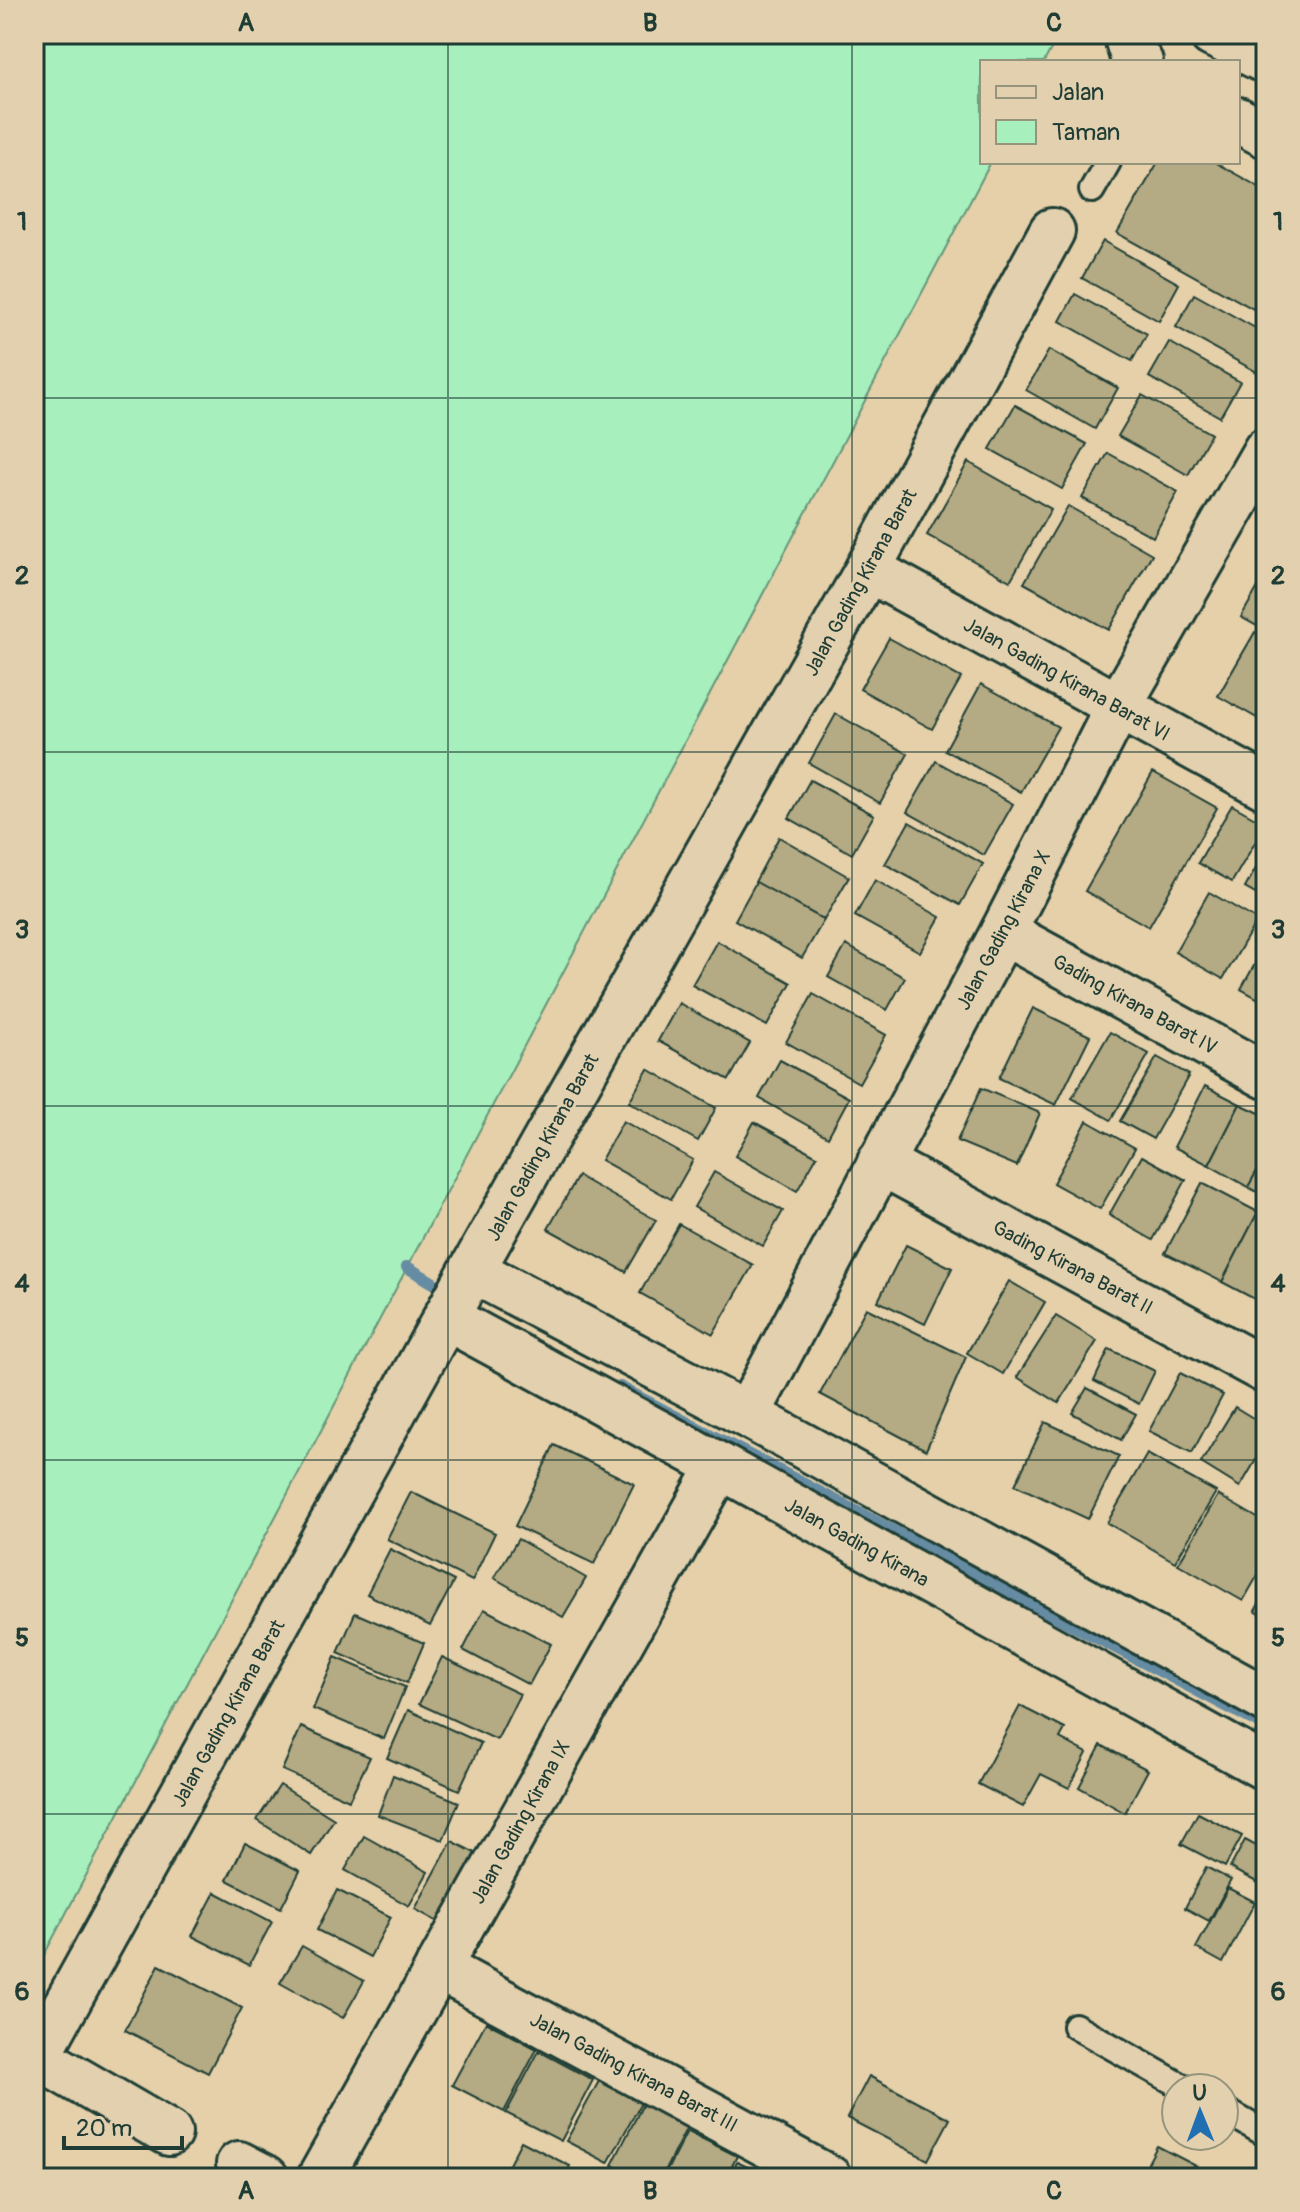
<svg xmlns="http://www.w3.org/2000/svg" width="1300" height="2212" font-family="Pangolin,sans-serif">
<style>
.green{fill:#a7efbd;stroke:#639678;stroke-width:2}
.lines{fill:none;stroke-linecap:round;stroke-linejoin:round}
.stream{stroke:#658ca3;stroke-width:12}
.building{fill:#b4aa83;stroke:#1f3d34;stroke-width:2}
.lane-casing{stroke:#1f3d34;stroke-width:30}
.street-casing{stroke:#1f3d34;stroke-width:50}
.lane{stroke:#e3d0ae;stroke-width:24}
.street{stroke:#e3d0ae;stroke-width:44}
.grid{fill:none;stroke:#1f3d34;stroke-width:2;stroke-opacity:0.55}
.labels{text-anchor:middle;stroke-width:6;stroke-linejoin:round;paint-order:stroke}
.street-label{font-size:20px;fill:#1f3d34;stroke:#e3d0ae}
.neatline{fill:none;stroke:#1f3d34;stroke-width:3}
.grid-label{font-size:26px;text-anchor:middle;font-weight:bold;fill:#1f3d34}
</style>
<rect width="100%" height="100%" fill="#e5d0aa"/>
<filter id="ink" filterUnits="userSpaceOnUse"><feTurbulence type="fractalNoise" baseFrequency=".0125" numOctaves="2"/><feDisplacementMap in="SourceGraphic" scale="16" xChannelSelector="R" yChannelSelector="G"/><feConvolveMatrix kernelMatrix="1 2 1 2 8 2 1 2 1" color-interpolation-filters="sRGB"/></filter>
<g filter="url(#ink)">
<path class="green" d="M 34,34 L 1059,34 L 1044,62 L 982,62 L 982,162 L 991,162 L 34,1974 L 34,187 L 37,181 L 34,179 Z"/>
<g class="lines">
<g class="stream">
<path d="M 407,1267 L 452,1294"/>
<path d="M 620,1387 L 1266,1727"/>
</g>
</g>
<g class="building">
<path d="M 1158,162 L 1214,162 L 1266,191 L 1266,316 L 1117,233 Z"/>
<path d="M 1103,241 L 1179,284 L 1159,321 L 1082,278 Z"/>
<path d="M 1075,294 L 1147,334 L 1132,361 L 1060,321 Z"/>
<path d="M 1194,294 L 1266,334 L 1266,377 L 1176,327 Z"/>
<path d="M 1169,342 L 1240,382 L 1220,417 L 1149,377 Z"/>
<path d="M 1049,350 L 1118,388 L 1095,429 L 1026,390 Z"/>
<path d="M 1142,395 L 1211,434 L 1188,475 L 1118,436 Z"/>
<path d="M 1015,405 L 1087,444 L 1062,489 L 990,449 Z"/>
<path d="M 1108,453 L 1178,492 L 1153,537 L 1082,498 Z"/>
<path d="M 968,462 L 1051,509 L 1010,581 L 927,535 Z"/>
<path d="M 1068,506 L 1152,554 L 1109,630 L 1024,583 Z"/>
<path d="M 1266,573 L 1266,631 L 1241,617 Z"/>
<path d="M 1255,632 L 1266,639 L 1264,722 L 1218,696 Z"/>
<path d="M 889,638 L 961,678 L 932,729 L 860,689 Z"/>
<path d="M 981,684 L 1058,727 L 1021,792 L 945,750 Z"/>
<path d="M 836,714 L 908,754 L 880,803 L 809,763 Z"/>
<path d="M 936,761 L 1013,804 L 984,855 L 907,812 Z"/>
<path d="M 1153,772 L 1217,808 L 1149,927 L 1085,891 Z"/>
<path d="M 810,780 L 874,815 L 852,854 L 789,818 Z"/>
<path d="M 1232,805 L 1266,824 L 1232,882 L 1198,863 Z"/>
<path d="M 909,822 L 983,864 L 960,905 L 885,864 Z"/>
<path d="M 779,837 L 849,877 L 824,920 L 755,882 Z"/>
<path d="M 1266,850 L 1266,900 L 1245,888 Z"/>
<path d="M 875,880 L 940,917 L 920,952 L 855,916 Z"/>
<path d="M 756,882 L 824,920 L 802,958 L 735,920 Z"/>
<path d="M 1209,892 L 1257,920 L 1223,979 L 1175,952 Z"/>
<path d="M 717,941 L 791,983 L 767,1026 L 692,985 Z"/>
<path d="M 1266,944 L 1266,1003 L 1241,989 Z"/>
<path d="M 846,945 L 905,978 L 887,1010 L 828,977 Z"/>
<path d="M 813,994 L 886,1035 L 859,1083 L 786,1042 Z"/>
<path d="M 679,1003 L 750,1043 L 729,1080 L 658,1041 Z"/>
<path d="M 1033,1008 L 1090,1036 L 1056,1105 L 999,1078 Z"/>
<path d="M 1110,1032 L 1149,1054 L 1111,1120 L 1072,1098 Z"/>
<path d="M 1157,1057 L 1189,1075 L 1153,1139 L 1120,1121 Z"/>
<path d="M 780,1060 L 849,1098 L 828,1137 L 759,1098 Z"/>
<path d="M 648,1069 L 716,1108 L 698,1141 L 629,1102 Z"/>
<path d="M 1205,1086 L 1240,1104 L 1209,1165 L 1174,1147 Z"/>
<path d="M 981,1088 L 1040,1113 L 1017,1166 L 957,1141 Z"/>
<path d="M 1240,1104 L 1266,1116 L 1266,1155 L 1248,1187 L 1209,1165 Z"/>
<path d="M 623,1121 L 693,1160 L 671,1199 L 601,1160 Z"/>
<path d="M 1087,1121 L 1135,1148 L 1100,1209 L 1053,1183 Z"/>
<path d="M 754,1122 L 817,1156 L 797,1191 L 735,1156 Z"/>
<path d="M 1266,1155 L 1266,1197 L 1248,1187 Z"/>
<path d="M 1142,1156 L 1186,1180 L 1153,1240 L 1109,1215 Z"/>
<path d="M 714,1172 L 783,1211 L 763,1246 L 694,1207 Z"/>
<path d="M 578,1176 L 656,1220 L 626,1272 L 548,1229 Z"/>
<path d="M 1202,1183 L 1258,1212 L 1222,1282 L 1165,1253 Z"/>
<path d="M 1258,1212 L 1266,1216 L 1266,1305 L 1222,1282 Z"/>
<path d="M 679,1224 L 753,1265 L 713,1334 L 640,1293 Z"/>
<path d="M 906,1245 L 952,1268 L 925,1324 L 878,1301 Z"/>
<path d="M 1009,1281 L 1045,1302 L 1003,1374 L 967,1353 Z"/>
<path d="M 866,1308 L 966,1357 L 926,1450 L 820,1394 Z"/>
<path d="M 1056,1316 L 1097,1341 L 1059,1403 L 1017,1377 Z"/>
<path d="M 1109,1349 L 1155,1371 L 1139,1404 L 1094,1381 Z"/>
<path d="M 1180,1373 L 1223,1395 L 1192,1453 L 1149,1431 Z"/>
<path d="M 1087,1388 L 1136,1414 L 1121,1440 L 1072,1413 Z"/>
<path d="M 1235,1407 L 1266,1426 L 1266,1443 L 1240,1487 L 1201,1463 Z"/>
<path d="M 1045,1422 L 1119,1456 L 1088,1519 L 1015,1485 Z"/>
<path d="M 554,1445 L 634,1484 L 594,1564 L 515,1526 Z"/>
<path d="M 1147,1454 L 1216,1492 L 1175,1562 L 1107,1523 Z"/>
<path d="M 411,1492 L 495,1533 L 472,1581 L 387,1539 Z"/>
<path d="M 1218,1495 L 1266,1523 L 1266,1561 L 1243,1601 L 1178,1564 Z"/>
<path d="M 518,1539 L 586,1578 L 563,1617 L 494,1578 Z"/>
<path d="M 390,1549 L 454,1581 L 430,1626 L 367,1594 Z"/>
<path d="M 1266,1591 L 1266,1618 L 1255,1611 Z"/>
<path d="M 484,1609 L 551,1644 L 529,1685 L 463,1650 Z"/>
<path d="M 355,1613 L 424,1643 L 407,1683 L 338,1653 Z"/>
<path d="M 335,1657 L 405,1687 L 384,1739 L 313,1709 Z"/>
<path d="M 442,1657 L 520,1694 L 497,1740 L 419,1704 Z"/>
<path d="M 1020,1706 L 1065,1729 L 1060,1738 L 1087,1753 L 1069,1788 L 1041,1774 L 1023,1807 L 978,1784 Z"/>
<path d="M 408,1710 L 481,1743 L 459,1790 L 387,1758 Z"/>
<path d="M 301,1727 L 370,1757 L 349,1800 L 282,1770 Z"/>
<path d="M 1101,1745 L 1148,1770 L 1125,1813 L 1079,1787 Z"/>
<path d="M 393,1775 L 459,1802 L 443,1840 L 378,1815 Z"/>
<path d="M 280,1785 L 334,1819 L 311,1855 L 257,1820 Z"/>
<path d="M 1198,1813 L 1242,1836 L 1225,1867 L 1181,1844 Z"/>
<path d="M 364,1836 L 428,1872 L 409,1906 L 345,1870 Z"/>
<path d="M 1245,1840 L 1266,1851 L 1266,1887 L 1230,1868 Z"/>
<path d="M 452,1841 L 475,1853 L 438,1922 L 415,1909 Z"/>
<path d="M 245,1843 L 300,1871 L 281,1908 L 227,1880 Z"/>
<path d="M 1206,1867 L 1231,1880 L 1209,1921 L 1185,1908 Z"/>
<path d="M 1228,1888 L 1255,1902 L 1223,1963 L 1196,1948 Z"/>
<path d="M 337,1890 L 391,1917 L 370,1957 L 317,1930 Z"/>
<path d="M 215,1892 L 272,1922 L 249,1965 L 192,1936 Z"/>
<path d="M 302,1946 L 364,1981 L 343,2018 L 280,1983 Z"/>
<path d="M 159,1965 L 242,2008 L 208,2073 L 125,2030 Z"/>
<path d="M 486,2022 L 537,2049 L 504,2112 L 452,2085 Z"/>
<path d="M 539,2051 L 593,2080 L 561,2141 L 506,2113 Z"/>
<path d="M 869,2076 L 950,2119 L 928,2160 L 847,2118 Z"/>
<path d="M 599,2081 L 641,2103 L 608,2163 L 566,2141 Z"/>
<path d="M 643,2104 L 687,2127 L 661,2178 L 637,2178 L 612,2165 Z"/>
<path d="M 687,2131 L 737,2156 L 726,2178 L 663,2178 Z"/>
<path d="M 521,2141 L 570,2166 L 564,2178 L 502,2178 Z"/>
<path d="M 1157,2146 L 1198,2167 L 1192,2178 L 1140,2178 Z"/>
<path d="M 737,2162 L 771,2178 L 729,2178 Z"/>
<path d="M 174,2168 L 193,2178 L 168,2178 Z"/>
</g>
<g class="lines">
<defs>
<g id="lane">
<path d="M 1092,190 L 1108,162"/>
<path d="M 1075,2026 L 1185,2088"/>
<path d="M 1224,2110 L 1266,2134"/>
</g>
<g id="street">
<path d="M 1128,34 L 1127,38 L 1132,54 L 1140,62"/>
<path d="M 1212,34 L 1266,61"/>
<path d="M 1238,120 L 1266,135"/>
<path d="M 868,569 L 1266,787"/>
<path d="M 1003,932 L 1266,1076"/>
<path d="M 880,1162 L 1266,1371"/>
<path d="M 472,1270 L 747,1415 L 1266,1700"/>
<path d="M 447,1318 L 720,1466 L 1266,1768"/>
<path d="M 747,1415 L 1003,932 L 1118,707 L 1266,450"/>
<path d="M 438,1967 L 829,2178"/>
<path d="M 38,2057 L 169,2133"/>
<path d="M 34,2063 L 472,1270 L 868,569 L 1052,231"/>
<path d="M 239,2164 L 266,2178"/>
<path d="M 320,2178 L 720,1466"/>
</g>
</defs>
<use href="#lane" class="lane-casing"/>
<use href="#street" class="street-casing"/>
<use href="#lane" class="lane"/>
<use href="#street" class="street"/>
</g>
</g>
<path class="grid" d="M 448,34 L 448,2178M 852,34 L 852,2178M 34,398 L 1266,398M 34,752 L 1266,752M 34,1106 L 1266,1106M 34,1460 L 1266,1460M 34,1814 L 1266,1814"/>
<g class="labels">
<g class="street-label">
<text transform="translate(860 582) rotate(-61)" y="7">Jalan Gading Kirana Barat</text>
<text transform="translate(1067 679) rotate(29)" y="7">Jalan Gading Kirana Barat VI</text>
<text transform="translate(1003 930) rotate(-62)" y="7">Jalan Gading Kirana X</text>
<text transform="translate(1135 1004) rotate(29)" y="7">Gading Kirana Barat IV</text>
<text transform="translate(542 1147) rotate(-61)" y="7">Jalan Gading Kirana Barat</text>
<text transform="translate(1073 1267) rotate(28)" y="7">Gading Kirana Barat II</text>
<text transform="translate(857 1542) rotate(29)" y="7">Jalan Gading Kirana</text>
<text transform="translate(228 1713) rotate(-61)" y="7">Jalan Gading Kirana Barat</text>
<text transform="translate(520 1822) rotate(-61)" y="7">Jalan Gading Kirana IX</text>
<text transform="translate(634 2072) rotate(28)" y="7">Jalan Gading Kirana Barat III</text>
</g>
</g>
<rect width="1300" height="2212" fill="none" stroke="#e3d0ae" stroke-width="88"/>
<rect x="980" y="60" width="260" height="104" fill="#e3d0ae" stroke="#95957d" stroke-width="2"/>
<rect x="996" y="86" width="40" height="12" fill="#e3d0ae" stroke="#95957d" stroke-width="2"/>
<text x="1052" y="100" font-size="24" fill="#1f3d34">Jalan</text>
<rect x="996" y="120" width="40" height="24" fill="#a7efbd" stroke="#95957d" stroke-width="2"/>
<text x="1052" y="140" font-size="24" fill="#1f3d34">Taman</text>
<g transform="translate(1200 2112) rotate(359)"><circle r="38" fill="#e3d0ae" stroke="#95957d" stroke-width="2"/>
<path d="M0-6L14 30L0 20L-14 30Z" fill="#1f6fb2"/>
<text y="-12" font-size="22" font-weight="bold" text-anchor="middle" fill="#1f3d34">U</text>
</g>
<path d="M64 2136v12h118v-12" fill="none" stroke="#1f3d34" stroke-width="4"/>
<text x="76" y="2136" font-size="24" fill="#1f3d34" stroke="#e3d0ae" stroke-width="6" paint-order="stroke">20 m</text>
<rect x="44" y="44" width="1212" height="2124" class="neatline"/>
<g class="grid-label">
<text x="246" y="31">A</text>
<text x="650" y="31">B</text>
<text x="1054" y="31">C</text>
<text x="22" y="230">1</text>
<text x="1278" y="230">1</text>
<text x="22" y="584">2</text>
<text x="1278" y="584">2</text>
<text x="22" y="938">3</text>
<text x="1278" y="938">3</text>
<text x="22" y="1292">4</text>
<text x="1278" y="1292">4</text>
<text x="22" y="1646">5</text>
<text x="1278" y="1646">5</text>
<text x="22" y="2000">6</text>
<text x="1278" y="2000">6</text>
<text x="246" y="2199">A</text>
<text x="650" y="2199">B</text>
<text x="1054" y="2199">C</text>
</g>
</svg>
